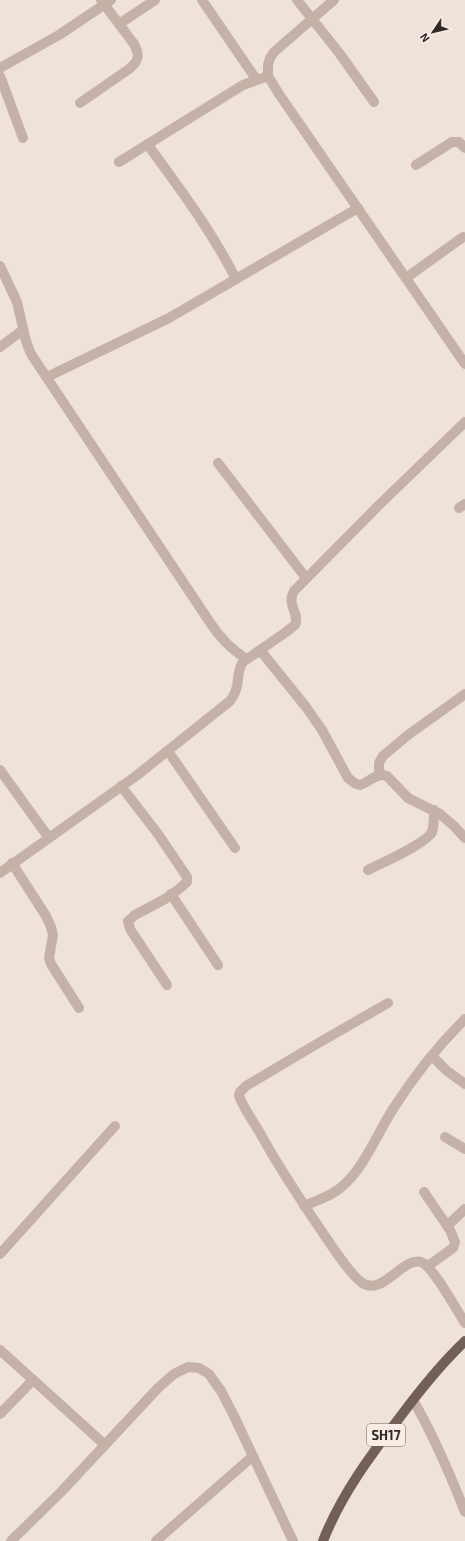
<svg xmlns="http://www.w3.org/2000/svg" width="465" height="1541" font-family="'Exo 2',sans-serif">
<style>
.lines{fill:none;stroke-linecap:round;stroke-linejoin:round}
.minor{stroke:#c5b1a7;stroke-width:10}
.major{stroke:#735f59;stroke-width:10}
.labels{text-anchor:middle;stroke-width:3;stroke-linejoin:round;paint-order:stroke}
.shield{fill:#f7ede5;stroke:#6d6460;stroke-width:1}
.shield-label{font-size:13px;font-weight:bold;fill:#322927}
</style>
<rect width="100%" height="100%" fill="#eee2da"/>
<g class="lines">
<g class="minor">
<path d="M 202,0 L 256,79"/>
<path d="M 297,0 L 340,54 L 374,102"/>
<path d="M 334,0 L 274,52 L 270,58 L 268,65 L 268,76 L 279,94 L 465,364"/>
<path d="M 119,24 L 155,0"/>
<path d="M 0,68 L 59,35 L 111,0"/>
<path d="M 0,76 L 23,138"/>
<path d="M 80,103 L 129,69 C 139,61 140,55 134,44 L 101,0"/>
<path d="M 148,145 C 180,189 211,230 236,279"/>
<path d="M 119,162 L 243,85 L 268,76"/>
<path d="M 416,165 L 452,142 L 459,142 L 465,148"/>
<path d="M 0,266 L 17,302 L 26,341 L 31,354 L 211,624 C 221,639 231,649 246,659"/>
<path d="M 406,278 L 463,237"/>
<path d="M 0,347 L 23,330"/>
<path d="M 47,377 L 169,318 L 358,208"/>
<path d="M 218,463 L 306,578"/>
<path d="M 459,508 L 465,504"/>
<path d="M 260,650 L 306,707 L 322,730 L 348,778 L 356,784 L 360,785 C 369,782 377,772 387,776 L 408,798 L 440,814 L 454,826 L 465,838"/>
<path d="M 168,751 L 235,848"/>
<path d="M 0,770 L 49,838"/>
<path d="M 379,775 L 379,763 L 383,756 L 408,735 L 465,694"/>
<path d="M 121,786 L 158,834 L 187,877 L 187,882 L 179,889 L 165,899 L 135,915 L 128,921 L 130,929 L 167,985"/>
<path d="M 12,863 L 46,916 L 51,927 L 53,935 L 49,958 L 51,964 L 79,1008"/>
<path d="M 368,870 C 381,863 426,844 432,832 C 434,826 434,817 434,810"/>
<path d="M 0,873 L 136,776 L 230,701 C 242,686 235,672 243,662 L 286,632 L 295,625 C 300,612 286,606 294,591 L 380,504 L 465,422"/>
<path d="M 171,894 L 218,965"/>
<path d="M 388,1003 L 315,1045 L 246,1086 L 240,1092 L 239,1096 C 244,1109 253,1121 260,1133 C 281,1172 306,1208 331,1245 C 338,1255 354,1279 364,1284 C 384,1294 403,1257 421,1262 C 433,1266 457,1311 465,1323"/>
<path d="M 432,1056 L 447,1071 L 465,1084"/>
<path d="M 445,1137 L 465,1149"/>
<path d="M 424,1192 L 450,1230 L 455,1242 L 453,1248 L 428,1266"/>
<path d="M 304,1206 C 315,1201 329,1197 339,1189 C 363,1171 377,1134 393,1109 C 414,1076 438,1046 465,1019"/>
<path d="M 447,1226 L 465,1209"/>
<path d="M 0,1254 L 115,1126"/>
<path d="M 0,1350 L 104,1444"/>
<path d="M 413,1400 C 434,1436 450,1474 465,1512"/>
<path d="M 0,1414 L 33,1380"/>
<path d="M 11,1541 L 61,1492 L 158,1388 L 174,1374 L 188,1367 L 199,1368 L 209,1374 L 221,1391 L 234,1416 L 293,1541"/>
<path d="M 156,1541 L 253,1456"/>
</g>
<path class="major" d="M 323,1541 C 341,1495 370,1456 400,1417 C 420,1390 441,1364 465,1341"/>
</g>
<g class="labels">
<rect class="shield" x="367" y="1424" width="38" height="22" rx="3"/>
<g class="shield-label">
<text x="386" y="1440">SH17</text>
</g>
</g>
<g transform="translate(433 32) rotate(235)" stroke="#f7ede5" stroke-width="3" paint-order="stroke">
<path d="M0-3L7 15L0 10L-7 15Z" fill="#322927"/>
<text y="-6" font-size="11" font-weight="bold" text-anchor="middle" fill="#322927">N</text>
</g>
</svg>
